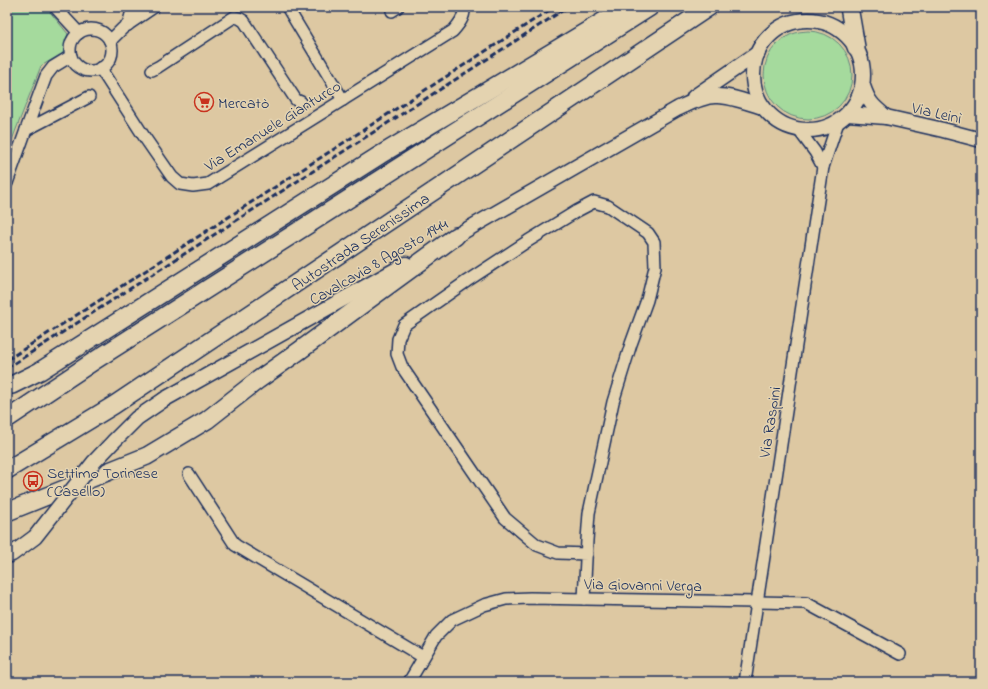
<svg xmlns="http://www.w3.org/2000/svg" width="988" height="689" font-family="'Indie Flower',sans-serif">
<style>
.green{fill:#a5da9d;stroke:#60847e}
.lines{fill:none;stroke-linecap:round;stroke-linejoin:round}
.minor-casing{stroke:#1b2f5e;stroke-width:14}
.major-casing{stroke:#1b2f5e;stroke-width:17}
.highway-casing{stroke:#1b2f5e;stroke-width:20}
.minor{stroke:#e4d3b0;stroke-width:11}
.major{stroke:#e4d3b0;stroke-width:14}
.highway{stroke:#e4d3b0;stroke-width:17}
.rail{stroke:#1b2f5e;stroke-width:3;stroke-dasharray:6 3;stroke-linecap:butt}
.major-bridge-casing{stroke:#1b2f5e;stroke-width:17;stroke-linecap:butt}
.major-bridge{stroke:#e4d3b0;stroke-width:14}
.labels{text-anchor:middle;stroke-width:3;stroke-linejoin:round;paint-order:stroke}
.poi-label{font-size:16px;fill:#1b2f5e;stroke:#e4d3b0;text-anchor:start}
.street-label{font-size:16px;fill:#1b2f5e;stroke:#e4d3b0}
</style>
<rect width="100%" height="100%" fill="#ddc8a2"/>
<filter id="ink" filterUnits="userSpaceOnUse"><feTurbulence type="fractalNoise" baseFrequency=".025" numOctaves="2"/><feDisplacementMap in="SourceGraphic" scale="8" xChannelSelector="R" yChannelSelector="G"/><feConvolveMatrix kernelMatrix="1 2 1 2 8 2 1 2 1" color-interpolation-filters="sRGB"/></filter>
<g filter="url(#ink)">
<g class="green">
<path d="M 7,7 L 46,7 L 68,34 L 63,53 L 41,66 L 15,132 L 7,154 Z"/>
<circle cx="808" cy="75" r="44"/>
</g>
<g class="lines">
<defs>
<g id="minor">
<path d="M 55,7 L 79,33"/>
<path d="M 287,7 L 343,100"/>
<path d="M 392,11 L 398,7"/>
<path d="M 128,25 L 133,7"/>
<circle cx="91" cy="50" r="21"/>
<path d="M 110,41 L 123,28 L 154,7"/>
<path d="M 100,68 L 145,138 L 172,177 L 180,184 L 193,186 L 208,184 L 453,31 C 459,24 465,17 464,7"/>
<path d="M 152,70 L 158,67 L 234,17 L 239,18 L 244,21 L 296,100 L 301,102"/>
<path d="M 798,129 L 815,152 L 823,167"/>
<path d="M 26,130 L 46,76 L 53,67 L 71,56"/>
<path d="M 7,183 L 26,130 L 89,97"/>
<path d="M 189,474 L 235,545 L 423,657"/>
<path d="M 584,599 L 587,540 L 589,513 L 613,402 L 631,344 L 647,300 L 655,267 L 654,242 L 648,233 L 608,206 L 594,202 L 577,211 L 528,241 L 467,281 L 404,325 L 398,339 L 397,354 L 402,367 L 505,518 L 537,545 L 558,553 L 587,554"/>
<path d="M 409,682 L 436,636 L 452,620 L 484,605 L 506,599 L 530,598 L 806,603 L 900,654"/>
<path d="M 745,682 L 823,167 L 838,122"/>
</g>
<g id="major">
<circle cx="808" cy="75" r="55"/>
<path d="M 863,86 C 869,103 872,105 886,117"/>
<path d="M 694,97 L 758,53"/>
<path d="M 848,114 L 886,117 L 943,130 L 981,140"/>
<path d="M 447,241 L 677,109 C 688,104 703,96 715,96 C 729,95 749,103 763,107"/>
<path d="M 165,399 L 406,264"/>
</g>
<g id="highway">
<path d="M 849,7 L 856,47"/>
<path d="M 7,385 L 12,385 L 40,371 L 380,155 L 627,7"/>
<path d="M 7,419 L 94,361 L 650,7"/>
<path d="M 7,470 L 114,405 L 709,7"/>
<path d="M 7,512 L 147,456 L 207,420 L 258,380 L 299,351 L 367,301 L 456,236"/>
</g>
</defs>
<use href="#minor" class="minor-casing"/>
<use href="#major" class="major-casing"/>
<use href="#highway" class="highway-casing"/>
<use href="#minor" class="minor"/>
<use href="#major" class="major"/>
<use href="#highway" class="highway"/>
<g class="rail">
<path d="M 7,360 L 554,7"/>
<path d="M 7,368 L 568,7"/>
</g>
<defs>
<path id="major-bridge" d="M 7,556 L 12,554 L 35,537 L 94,462 L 113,442 L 137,418 L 165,399"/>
</defs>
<use href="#major-bridge" class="major-bridge-casing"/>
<use href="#major-bridge" class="major-bridge"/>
</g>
</g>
<defs>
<symbol id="supermarket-ring" viewBox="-11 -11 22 22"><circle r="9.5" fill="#e4d3b0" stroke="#c8321e" stroke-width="1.5"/><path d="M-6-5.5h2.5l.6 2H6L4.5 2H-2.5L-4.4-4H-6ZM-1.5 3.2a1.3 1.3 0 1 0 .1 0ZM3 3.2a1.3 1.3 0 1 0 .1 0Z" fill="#c8321e"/></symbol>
<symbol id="bus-ring" viewBox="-11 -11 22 22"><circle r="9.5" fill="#e4d3b0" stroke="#c8321e" stroke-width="1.5"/><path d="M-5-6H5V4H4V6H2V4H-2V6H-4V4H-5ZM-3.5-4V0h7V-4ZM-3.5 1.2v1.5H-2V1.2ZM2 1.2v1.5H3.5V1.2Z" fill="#c8321e"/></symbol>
</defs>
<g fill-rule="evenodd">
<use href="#supermarket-ring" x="193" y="91" width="22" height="22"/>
<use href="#bus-ring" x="22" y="470" width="22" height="22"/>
</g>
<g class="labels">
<g class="poi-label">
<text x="218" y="108">Mercatò</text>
<text x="47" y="478">Settimo Torinese<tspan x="47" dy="18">(Casello)</tspan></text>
</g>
<g class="street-label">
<text transform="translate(937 112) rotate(13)" y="6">Via Leinì</text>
<text transform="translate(272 125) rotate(-32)" y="6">Via Emanuele Gianturco</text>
<text transform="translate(360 241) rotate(-34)" y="6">Autostrada Serenissima</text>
<text transform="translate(378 261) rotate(-30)" y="6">Cavalcavia 8 Agosto 1944</text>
<text transform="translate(769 422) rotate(-81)" y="6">Via Raspini</text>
<text transform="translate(643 584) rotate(1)" y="6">Via Giovanni Verga</text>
</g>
</g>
<rect width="988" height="689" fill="none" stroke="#e4d3b0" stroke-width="24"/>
<rect x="12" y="12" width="964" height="665" fill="none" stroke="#1b2f5e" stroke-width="1.5" filter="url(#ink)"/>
</svg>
